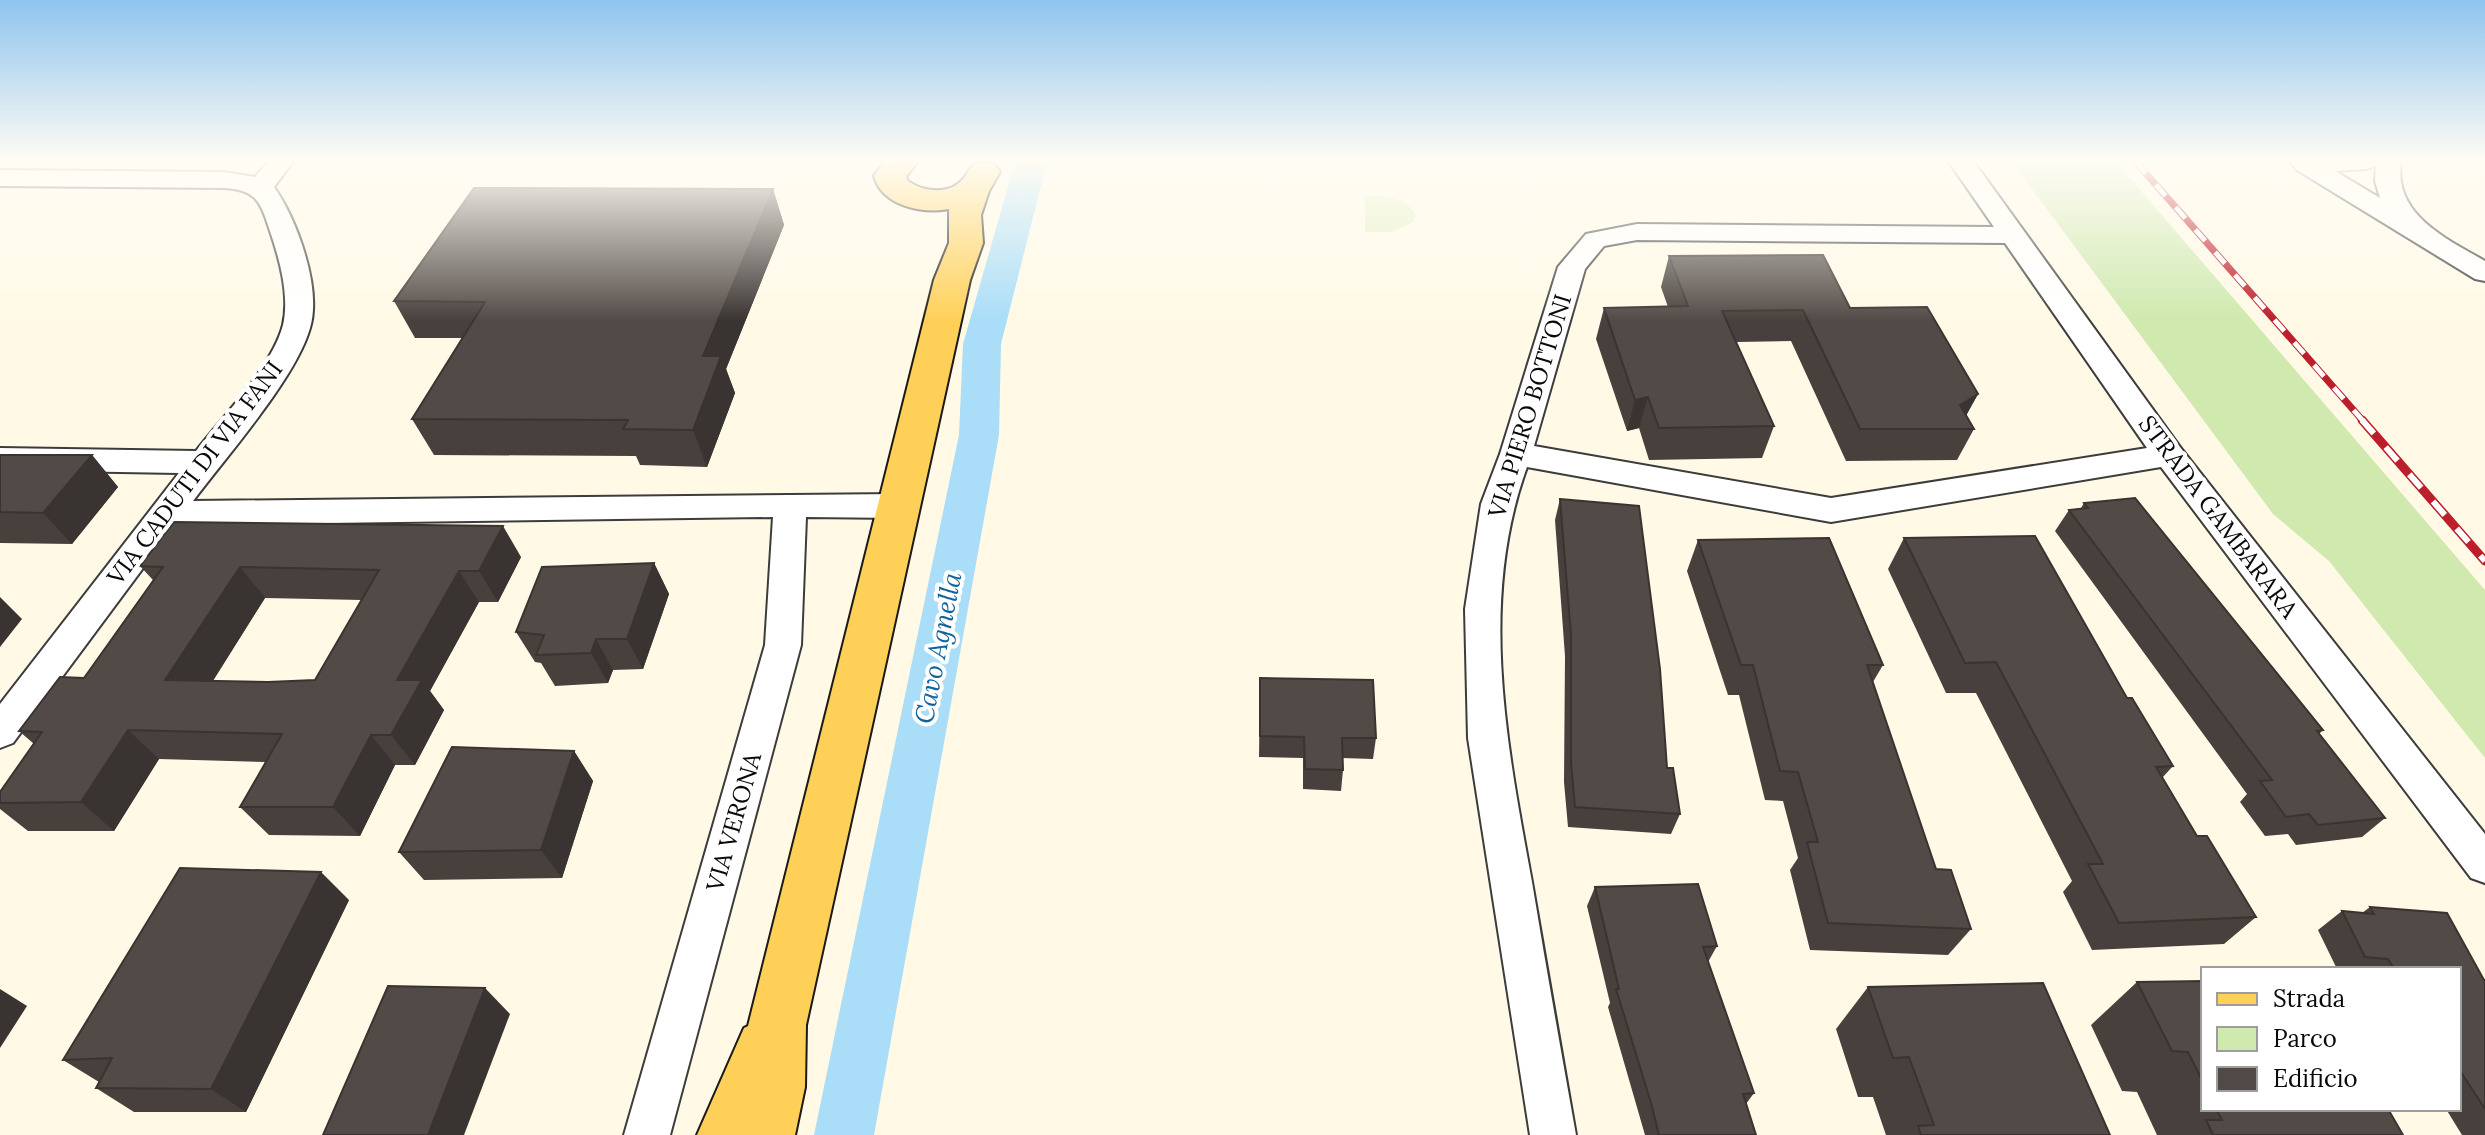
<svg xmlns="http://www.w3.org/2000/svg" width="2485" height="1135" font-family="Lora,serif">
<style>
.green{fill:#cfe9af}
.pitch{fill:#e2f0c2}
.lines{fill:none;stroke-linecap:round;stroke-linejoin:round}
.canal{fill:#a9ddf8;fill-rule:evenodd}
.street-casing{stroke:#3c3c3c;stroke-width:4}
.primary-casing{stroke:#1a1a1a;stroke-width:4}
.street{fill:#fff;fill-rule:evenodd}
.primary{fill:#fed057;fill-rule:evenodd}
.rail-far1-casing{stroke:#bd1e2b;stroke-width:7}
.rail-casing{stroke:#bd1e2b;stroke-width:9}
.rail-far1{stroke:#fff;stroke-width:5;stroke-dasharray:15;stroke-linecap:butt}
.rail{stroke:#fff;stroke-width:6;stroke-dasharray:18;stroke-linecap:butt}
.wall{fill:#47403c;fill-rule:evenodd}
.shaded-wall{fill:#393431}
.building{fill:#524a46;stroke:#393431;stroke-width:2;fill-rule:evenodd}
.labels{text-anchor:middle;stroke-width:8;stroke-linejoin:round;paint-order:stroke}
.street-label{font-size:24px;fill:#090909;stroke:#fff}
.water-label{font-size:26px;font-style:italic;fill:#10649d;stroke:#fff}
</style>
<rect width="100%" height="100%" fill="#fff9e6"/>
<path class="green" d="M 2012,162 L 2116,162 L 2485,590 L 2485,758 L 2329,561 L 2273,514 Z"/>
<path class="pitch" d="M 1365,196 C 1385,196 1406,196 1416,216 L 1413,222 L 1392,232 L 1365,232 Z"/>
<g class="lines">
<path class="canal" d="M 1015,162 L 1047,162 L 1001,344 L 999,435 L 874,1135 L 814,1135 L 959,435 L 963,344 Z"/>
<defs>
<g id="street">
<path d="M 268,162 L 293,162 L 274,187 C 297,220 322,288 310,328 C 296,378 226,457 193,501 L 898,494 L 910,498 L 914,506 L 910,514 L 898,518 L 806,517 L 801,645 L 670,1135 L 624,1135 L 765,645 L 773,517 L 175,525 L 13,743 L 0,748 L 0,704 L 179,473 L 0,470 L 0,448 L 196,451 C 223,416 272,367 283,325 C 290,295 279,257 269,228 C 260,200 255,190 224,188 L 0,186 L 0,170 L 224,172 L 255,177 Z"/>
<path d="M 1949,162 L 1974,162 L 2180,447 L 2485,834 L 2485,883 L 2471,878 L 2161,467 L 1831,522 L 1527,467 C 1478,601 1507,746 1532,882 C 1546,967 1561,1051 1576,1135 L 1530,1135 L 1468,738 L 1465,609 L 1481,504 L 1500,454 L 1558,267 L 1586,234 L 1637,224 L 1994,227 ZM 1637,240 L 2005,243 L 2147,448 L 1831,498 L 1534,446 L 1585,269 L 1604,246 Z"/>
<path d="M 2290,162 L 2401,162 C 2393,215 2447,239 2485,261 L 2485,281 L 2475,279 L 2297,170 ZM 2376,166 L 2375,181 L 2380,198 L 2335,171 L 2366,169 Z"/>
</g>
<path id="primary" d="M 884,162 L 917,162 L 906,177 L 908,181 C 923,192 950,195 963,179 C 968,174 969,167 976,164 C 983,161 989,163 995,165 L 1000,172 L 989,191 L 981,215 L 983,243 L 970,280 L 806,1025 L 805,1087 L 795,1135 L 697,1135 L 744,1028 L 748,1026 L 934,280 L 949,243 L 949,209 C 922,214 882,206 874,176 Z"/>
</defs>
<use href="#street" class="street-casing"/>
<use href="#primary" class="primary-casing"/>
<use href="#street" class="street"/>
<use href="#primary" class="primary"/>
<defs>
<path id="rail-far1" d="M 2136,162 L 2364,422"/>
<path id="rail" d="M 2362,420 L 2485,561"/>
</defs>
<use href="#rail-far1" class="rail-far1-casing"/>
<use href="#rail" class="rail-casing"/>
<use href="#rail-far1" class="rail-far1"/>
<use href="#rail" class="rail"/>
</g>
<g class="wall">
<path d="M 773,189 L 784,225 L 726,369 L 735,393 L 707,467 L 640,465 L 636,456 L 434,455 L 412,419 L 463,338 L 415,338 L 394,301 Z"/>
<path d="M 1669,256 L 1850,308 L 1978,394 L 1966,415 L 1974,429 L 1957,460 L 1846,461 L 1791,341 L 1736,342 L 1774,426 L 1762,458 L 1649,460 L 1639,428 L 1627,431 L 1596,339 L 1604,308 L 1668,307 L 1661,287 Z"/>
<path d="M 0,455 L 92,455 L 118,487 L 72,544 L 0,543 Z"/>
<path d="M 1560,499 L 1667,768 L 1680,814 L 1671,834 L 1568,827 L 1564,782 L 1565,656 L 1555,520 Z"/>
<path d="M 2084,503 L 2323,730 L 2319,734 L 2385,818 L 2362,837 L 2296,845 L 2288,834 L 2265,836 L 2240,802 L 2247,794 L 2055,531 L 2069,510 L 2081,508 Z"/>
<path d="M 1904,538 L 2127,698 L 2173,766 L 2162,778 L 2197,836 L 2256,917 L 2224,944 L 2092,950 L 2063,892 L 2072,881 L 1976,693 L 1946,693 L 1888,569 Z"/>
<path d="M 1698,540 L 1883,665 L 1873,682 L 1936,869 L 1971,929 L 1948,955 L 1810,950 L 1790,870 L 1798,858 L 1783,801 L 1765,800 L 1739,695 L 1728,695 L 1687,571 Z"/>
<path d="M 521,557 L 498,602 L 479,602 L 430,691 L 444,710 L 415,765 L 395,765 L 360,836 L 269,835 L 240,807 L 266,762 L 159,759 L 114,831 L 28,831 L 0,809 L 0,792 L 34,744 L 19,731 L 84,678 L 153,580 L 140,566 ZM 265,598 L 362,600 L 315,680 L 268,682 L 213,681 Z"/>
<path d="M 654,563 L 669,594 L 643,669 L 613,670 L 608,683 L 555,686 L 541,663 L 535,662 L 516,632 Z"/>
<path d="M 1260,678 L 1376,738 L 1373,759 L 1342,758 L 1343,770 L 1341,791 L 1303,789 L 1303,758 L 1259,757 Z"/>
<path d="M 574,751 L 593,781 L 562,878 L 424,880 L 399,852 Z"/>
<path d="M 1595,887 L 1717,946 L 1708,962 L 1754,1093 L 1746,1104 L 1756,1135 L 1645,1135 L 1608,1007 L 1610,1003 L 1587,906 Z"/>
<path d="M 349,900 L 246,1112 L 134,1112 L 96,1088 L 99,1082 L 63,1060 Z"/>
<path d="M 2370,907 L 2485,980 L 2485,1135 L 2462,1135 L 2446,1109 L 2459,1109 L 2459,969 L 2337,969 L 2318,930 L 2342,911 L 2362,913 Z"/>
<path d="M 2203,981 L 2203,1109 L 2388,1109 L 2403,1135 L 2157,1135 L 2137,1092 L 2122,1091 L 2091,1025 L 2137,982 Z"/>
<path d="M 1868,987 L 2110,1135 L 1886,1135 L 1873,1097 L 1858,1097 L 1836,1029 Z"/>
</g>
<g class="shaded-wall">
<path d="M 773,189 L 784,225 L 726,369 L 735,393 L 707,467 L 693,430 L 703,356 Z"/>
<path d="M 1978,394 L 1961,425 L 1960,405 Z"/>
<path d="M 1648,397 L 1639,428 L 1627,431 L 1635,400 Z"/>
<path d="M 92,455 L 118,487 L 72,544 L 43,513 Z"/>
<path d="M 503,526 L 521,557 L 498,602 L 479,571 Z"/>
<path d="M 654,563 L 669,594 L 643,669 L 627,639 Z"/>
<path d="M 240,567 L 265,598 L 194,710 L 165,680 Z"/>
<path d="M 459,571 L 479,602 L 430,691 L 444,710 L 415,765 L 391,735 L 397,680 Z"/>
<path d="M 0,597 L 22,619 L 0,647 Z"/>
<path d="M 596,639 L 613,670 L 608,683 L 591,653 Z"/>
<path d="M 128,730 L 159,759 L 114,831 L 81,802 Z"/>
<path d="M 371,735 L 395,765 L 360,836 L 333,807 Z"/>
<path d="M 574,751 L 593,781 L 562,878 L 541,850 Z"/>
<path d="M 321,872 L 349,900 L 246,1112 L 211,1089 Z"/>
<path d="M 485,988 L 510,1014 L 464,1135 L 428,1135 Z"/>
<path d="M 0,989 L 27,1006 L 0,1048 Z"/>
</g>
<g class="building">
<path d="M 474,188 L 773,189 L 703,356 L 721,356 L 693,430 L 623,429 L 628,420 L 412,419 L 485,302 L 394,301 Z"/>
<path d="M 1823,255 L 1850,308 L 1927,307 L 1978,394 L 1960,405 L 1974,429 L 1860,429 L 1803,310 L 1722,311 L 1774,426 L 1659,428 L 1648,397 L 1635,400 L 1604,308 L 1688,306 L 1669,256 Z"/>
<path d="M 0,455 L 92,455 L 43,513 L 0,512 Z"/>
<path d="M 2135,498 L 2323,730 L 2317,731 L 2385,818 L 2318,825 L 2309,814 L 2286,817 L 2260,781 L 2272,780 L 2069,510 L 2088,508 L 2084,503 Z"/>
<path d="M 1560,499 L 1639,506 L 1660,669 L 1667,768 L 1673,768 L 1680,814 L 1575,807 L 1571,762 L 1571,635 Z"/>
<path d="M 174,522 L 503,526 L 479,571 L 459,571 L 397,680 L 422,680 L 391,735 L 371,735 L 333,807 L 240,807 L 282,734 L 128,730 L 81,802 L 0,803 L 0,792 L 42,732 L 19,731 L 60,677 L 84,678 L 163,567 L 140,566 ZM 240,567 L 379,570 L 315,680 L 268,682 L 165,680 Z"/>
<path d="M 2035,536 L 2127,698 L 2132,698 L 2173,766 L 2156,767 L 2197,836 L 2207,836 L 2256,917 L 2119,923 L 2088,864 L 2103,864 L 1996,662 L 1965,663 L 1904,538 Z"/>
<path d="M 1829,538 L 1883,665 L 1867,665 L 1936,869 L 1951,870 L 1971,929 L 1828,923 L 1807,842 L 1818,842 L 1798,772 L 1780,771 L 1753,665 L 1741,665 L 1698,540 Z"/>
<path d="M 654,563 L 627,639 L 596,639 L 591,653 L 536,655 L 544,635 L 516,632 L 542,567 Z"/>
<path d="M 1260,678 L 1373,680 L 1376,738 L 1342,738 L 1343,770 L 1305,769 L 1304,737 L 1260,736 Z"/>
<path d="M 452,747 L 574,751 L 541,850 L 399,852 Z"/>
<path d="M 180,868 L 321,872 L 211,1089 L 96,1088 L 112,1058 L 63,1060 Z"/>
<path d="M 1698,884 L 1717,946 L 1703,947 L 1754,1093 L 1743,1094 L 1756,1135 L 1659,1135 L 1651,1103 L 1616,989 L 1619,989 L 1595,887 Z"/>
<path d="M 2370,907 L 2447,913 L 2484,980 L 2485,980 L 2485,1109 L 2459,1069 L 2459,969 L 2394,969 L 2388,959 L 2365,957 L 2342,911 L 2374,914 Z"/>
<path d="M 2203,981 L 2203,1082 L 2188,1052 L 2172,1051 L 2137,982 Z"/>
<path d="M 2043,983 L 2110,1135 L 1921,1135 L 1918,1126 L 1934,1125 L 1909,1057 L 1893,1058 L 1868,987 Z"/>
<path d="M 388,986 L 485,988 L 428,1135 L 323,1135 Z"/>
<path d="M 2216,1109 L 2388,1109 L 2403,1135 L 2213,1135 L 2206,1120 L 2222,1120 Z"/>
</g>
<linearGradient id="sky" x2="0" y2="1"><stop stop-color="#8fc4ee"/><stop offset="0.5" stop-color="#fffcf4"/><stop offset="1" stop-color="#fffcf4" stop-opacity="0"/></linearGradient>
<rect width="2485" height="321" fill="url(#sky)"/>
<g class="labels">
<g class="street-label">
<text transform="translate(1530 406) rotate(-73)" y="8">VIA PIERO BOTTONI</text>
<text transform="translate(195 473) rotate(-53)" y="8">VIA CADUTI DI VIA FANI</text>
<text transform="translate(2218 517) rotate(53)" y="8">STRADA GAMBARARA</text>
<text transform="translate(734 822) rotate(-74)" y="8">VIA VERONA</text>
</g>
<g class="water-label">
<text transform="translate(938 648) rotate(-79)" y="9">Cavo Agnella</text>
</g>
</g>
<rect x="2201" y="967" width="260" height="144" fill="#ffffff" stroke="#9d9d9d" stroke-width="2"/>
<rect x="2217" y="993" width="40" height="12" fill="#fed057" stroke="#9d9d9d" stroke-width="2"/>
<text x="2273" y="1007" font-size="24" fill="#090909">Strada</text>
<rect x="2217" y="1027" width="40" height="24" fill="#cfe9af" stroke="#9d9d9d" stroke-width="2"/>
<text x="2273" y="1047" font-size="24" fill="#090909">Parco</text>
<rect x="2217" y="1067" width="40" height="24" fill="#524a46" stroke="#9d9d9d" stroke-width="2"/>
<text x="2273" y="1087" font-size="24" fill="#090909">Edificio</text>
</svg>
